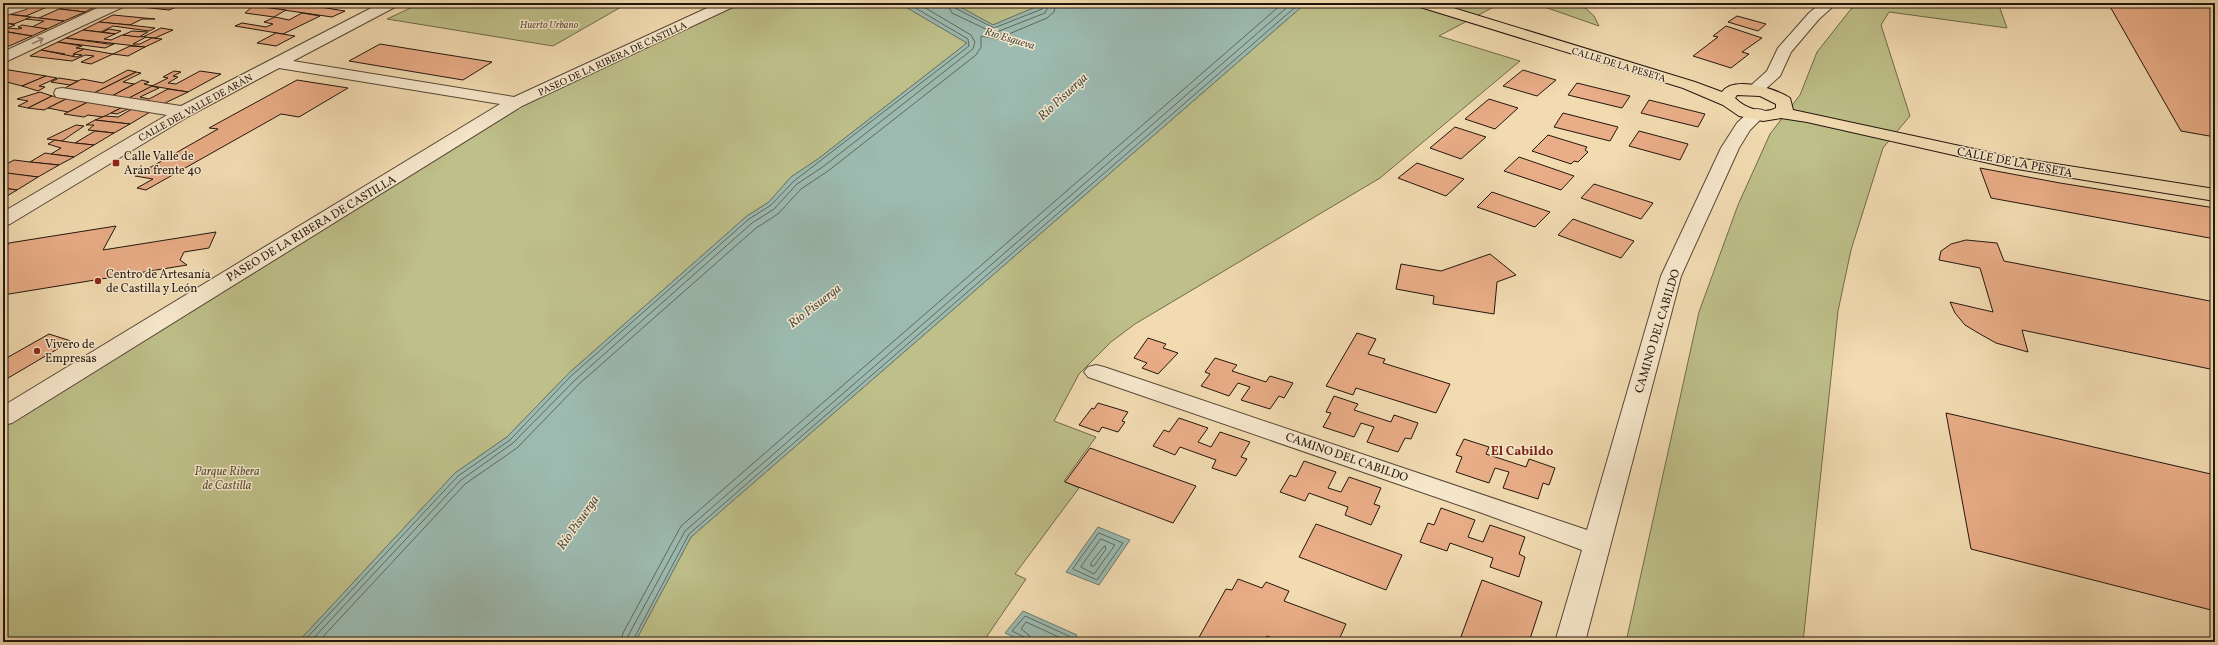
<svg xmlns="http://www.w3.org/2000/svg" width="2218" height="645" font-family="Vollkorn,serif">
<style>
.green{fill:#bebf89;stroke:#706a4b}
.water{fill:#9cbab0;stroke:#6c786f}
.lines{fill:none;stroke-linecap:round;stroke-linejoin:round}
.shore{stroke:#60685e;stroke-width:1}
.building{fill:#e9ad87;stroke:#23160d}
.minor-casing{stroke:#574736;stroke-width:2}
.major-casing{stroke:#23160d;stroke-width:2}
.minor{fill:#f7e8cc;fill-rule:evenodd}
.major{fill:#f2dbb1;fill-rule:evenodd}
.oneway{stroke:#988a76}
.poi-dot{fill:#8f2418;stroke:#f7e8cc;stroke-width:1.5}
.labels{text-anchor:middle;stroke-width:3;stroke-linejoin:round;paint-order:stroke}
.far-park-label{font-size:10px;font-style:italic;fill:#595138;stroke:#f7e8cc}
.far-street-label{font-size:10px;fill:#23160d;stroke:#f7e8cc}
.far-water-label{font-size:11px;font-style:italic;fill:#4d4f46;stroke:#f7e8cc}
.poi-label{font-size:12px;fill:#23160d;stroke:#f7e8cc;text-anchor:start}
.street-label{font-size:12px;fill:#23160d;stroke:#f7e8cc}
.park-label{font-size:12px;font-style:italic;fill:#595138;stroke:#f7e8cc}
.water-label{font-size:13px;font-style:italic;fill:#4d4f46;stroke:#f7e8cc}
.neighbourhood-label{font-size:13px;font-weight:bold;fill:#7a1f14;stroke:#f7e8cc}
</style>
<rect width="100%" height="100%" fill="#f2dbb1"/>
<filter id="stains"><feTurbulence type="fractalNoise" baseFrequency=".005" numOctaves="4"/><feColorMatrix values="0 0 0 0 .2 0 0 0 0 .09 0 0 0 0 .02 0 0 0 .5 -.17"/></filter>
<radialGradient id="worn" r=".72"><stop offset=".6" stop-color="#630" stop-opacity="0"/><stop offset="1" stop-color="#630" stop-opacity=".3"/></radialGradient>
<g class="green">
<path d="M 421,3 L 628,3 L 553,46 L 387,19 Z"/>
<path d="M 736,3 L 899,3 L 967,43 L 818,159 L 791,177 L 769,202 L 747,216 L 569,373 L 507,437 L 455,473 L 298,642 L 3,642 L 3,423 L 521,105 Z"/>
<path d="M 953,3 L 1045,3 L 993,25 Z"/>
<path d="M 1306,3 L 1501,3 L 1439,36 L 1520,61 L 1380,178 L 1135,324 L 1111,342 L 1079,374 L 1054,421 L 1096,437 L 1064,481 L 1079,488 L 1015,574 L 1026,579 L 983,642 L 635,642 L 691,537 Z"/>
<path d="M 1533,3 L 1580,3 L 1594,16 L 1599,26 Z"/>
<path d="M 1860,3 L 1998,3 L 2007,28 L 1889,12 L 1881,25 L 1910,116 L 1883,148 L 1851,250 L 1838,311 L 1803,642 L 1626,642 L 1699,312 L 1738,205 L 1770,134 L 1800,95 L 1817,52 L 1851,9 Z"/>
</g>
<g class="water">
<path d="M 899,3 L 953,3 L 993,25 L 1045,3 L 1306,3 L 691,537 L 635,642 L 298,642 L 455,473 L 507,437 L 569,373 L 747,216 L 769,202 L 791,177 L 818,159 L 967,43 Z"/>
<path d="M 1098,527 L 1130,540 L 1099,585 L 1066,572 Z"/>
<path d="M 1023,611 L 1077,635 L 1072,642 L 1025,642 L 1005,633 Z"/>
</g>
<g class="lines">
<g class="shore">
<path d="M 947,3 L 952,13 L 994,33 L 1045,13 L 1050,3"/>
<path d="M 953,3 L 955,8 L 994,28 L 1042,9 L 1045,3"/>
<path d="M 1099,533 L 1123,543 L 1097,580 L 1073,569 Z"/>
<path d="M 1101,539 L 1115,545 L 1094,574 L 1081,567 Z"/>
<path d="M 1105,546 L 1106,549 L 1094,566 L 1091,566 L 1091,563 Z"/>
<path d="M 303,642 L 458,476 L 510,440 L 571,376 L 749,219 L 771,205 L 794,181 L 969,46 L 968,39 L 907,3"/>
<path d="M 310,642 L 461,480 L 513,443 L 575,380 L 752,223 L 774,209 L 797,184 L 824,166 L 973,49 L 975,42 L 971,35 L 917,3"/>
<path d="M 318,642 L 465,484 L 517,448 L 579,384 L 756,228 L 778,214 L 801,189 L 828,171 L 976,55 L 981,47 L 981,36 L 997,39 L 1047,18 L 1054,12 L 1056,3"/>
<path d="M 621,642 L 623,633 L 681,526 L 1283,3"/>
<path d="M 627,642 L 628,636 L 685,531 L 1292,3"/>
<path d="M 632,642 L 689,534 L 1300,3"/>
<path d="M 1025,642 L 1024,637 L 1012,631 L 1025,616 L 1069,636 L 1069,642"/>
<path d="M 1031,642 L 1029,635 L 1021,629 L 1026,622 L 1063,639 L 1064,642"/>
</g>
</g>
<g class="building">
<path d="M 73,3 L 102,3 L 85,12 L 60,9 Z"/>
<path d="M 137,3 L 143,3 L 176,7 L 169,10 L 132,6 Z"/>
<path d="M 143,3 L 176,3 L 182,4 L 176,7 L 169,6 L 172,5 Z"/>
<path d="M 235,3 L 295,3 L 345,11 L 332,17 Z"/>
<path d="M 1717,3 L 1757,3 L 1750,6 L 1740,4 L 1734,8 Z"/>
<path d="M 2108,3 L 2215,3 L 2215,137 L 2181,131 Z"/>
<path d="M 29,5 L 47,7 L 26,16 L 6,14 Z"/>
<path d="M 253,6 L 270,8 L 286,10 L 274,17 L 245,13 Z"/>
<path d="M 59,9 L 60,9 L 85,12 L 64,21 L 39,18 Z"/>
<path d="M 302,13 L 320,16 L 283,34 L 235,26 L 242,23 L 266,27 L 273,24 L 264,22 L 275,17 L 289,20 Z"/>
<path d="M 6,14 L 31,17 L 14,24 L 3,23 L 3,15 Z"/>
<path d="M 113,15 L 155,19 L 142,19 L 130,25 L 99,22 Z"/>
<path d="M 1737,16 L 1766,24 L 1758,31 L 1728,22 Z"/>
<path d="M 31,17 L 39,18 L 64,21 L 47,29 L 32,27 L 44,21 L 26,19 Z"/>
<path d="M 99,22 L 130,25 L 155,28 L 149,31 L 113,26 L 101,32 L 83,30 Z"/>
<path d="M 6,23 L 15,25 L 8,28 L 18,29 L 22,28 L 18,27 L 22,25 L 47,29 L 32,36 L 3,31 L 6,29 L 3,28 L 3,25 Z"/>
<path d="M 1726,26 L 1762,38 L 1742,52 L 1749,54 L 1731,68 L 1693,56 L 1718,37 L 1713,36 Z"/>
<path d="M 161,28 L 173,30 L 155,38 L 143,37 Z"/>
<path d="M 109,29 L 121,31 L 115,34 L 103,32 Z"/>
<path d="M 83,30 L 115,34 L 104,39 L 111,40 L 122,35 L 146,37 L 133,44 L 140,44 L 152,38 L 162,39 L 145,47 L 66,38 Z"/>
<path d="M 132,31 L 148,32 L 139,37 L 123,35 Z"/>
<path d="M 7,32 L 32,36 L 9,46 L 3,45 L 3,37 L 8,35 L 3,33 Z"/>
<path d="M 276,33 L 295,36 L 276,46 L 257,43 Z"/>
<path d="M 66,38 L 108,44 L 114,44 L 105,48 L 58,42 Z"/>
<path d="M 58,42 L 82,46 L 76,48 L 84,49 L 71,57 L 61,56 L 65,54 L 41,50 Z"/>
<path d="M 380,44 L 492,62 L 463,80 L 349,61 Z"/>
<path d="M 130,46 L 145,47 L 128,56 L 113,54 Z"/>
<path d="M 84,49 L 113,54 L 91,64 L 81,62 L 94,56 L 85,55 L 72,61 L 30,56 L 41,50 L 76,57 L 82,55 L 73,54 Z"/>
<path d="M 3,69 L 46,76 L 22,86 L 3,81 Z"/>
<path d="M 128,70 L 136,72 L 92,94 L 63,89 L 82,79 L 103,83 Z"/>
<path d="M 1523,70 L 1556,80 L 1537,96 L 1503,86 Z"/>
<path d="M 174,71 L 181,72 L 173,76 L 178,77 L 168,83 L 176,84 L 200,71 L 221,74 L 188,92 L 152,86 L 168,78 L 163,77 Z"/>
<path d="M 136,72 L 141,73 L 123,82 L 134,84 L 110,97 L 92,94 Z"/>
<path d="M 46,76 L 57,78 L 39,86 L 45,87 L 38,91 L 22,86 Z"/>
<path d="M 59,78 L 78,81 L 70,85 L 51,82 Z"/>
<path d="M 142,80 L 149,82 L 144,84 L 153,86 L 127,99 L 110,97 Z"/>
<path d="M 297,80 L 348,88 L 299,117 L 281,114 L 146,190 L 137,188 L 153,179 L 135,176 L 218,129 L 209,128 Z"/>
<path d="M 1577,83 L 1630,96 L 1622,108 L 1568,95 Z"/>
<path d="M 152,86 L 159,88 L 140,97 L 149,99 L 168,89 L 188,92 L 163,104 L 127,99 Z"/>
<path d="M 40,92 L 52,96 L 28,108 L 18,106 L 28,101 L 17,99 Z"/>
<path d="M 52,96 L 68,98 L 44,110 L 28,108 Z"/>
<path d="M 68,98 L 88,102 L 68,112 L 48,108 Z"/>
<path d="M 1489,99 L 1518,108 L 1495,129 L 1465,119 Z"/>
<path d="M 1649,100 L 1705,114 L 1698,127 L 1641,113 Z"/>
<path d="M 88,102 L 121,108 L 103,117 L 88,115 L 84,117 L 64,114 Z"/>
<path d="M 121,108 L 128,109 L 117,114 L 111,113 Z"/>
<path d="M 132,109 L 150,112 L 130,124 L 95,120 L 105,116 L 118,117 Z"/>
<path d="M 1563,113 L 1618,127 L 1610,141 L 1554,127 Z"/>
<path d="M 95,120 L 130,124 L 114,133 L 88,130 L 94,125 L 86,125 Z"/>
<path d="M 76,125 L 84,126 L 62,141 L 47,139 Z"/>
<path d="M 1455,127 L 1486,137 L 1461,159 L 1430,148 Z"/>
<path d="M 95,131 L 114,133 L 94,145 L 75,143 Z"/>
<path d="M 1639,131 L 1688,144 L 1680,160 L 1629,146 Z"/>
<path d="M 1548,135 L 1587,147 L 1585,150 L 1588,152 L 1578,162 L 1574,161 L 1571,164 L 1532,151 Z"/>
<path d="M 55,140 L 75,143 L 94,145 L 74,157 L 51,154 L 61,148 L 48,144 Z"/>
<path d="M 45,153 L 51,154 L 74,157 L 59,165 L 30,162 Z"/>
<path d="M 1519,157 L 1574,176 L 1561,190 L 1504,171 Z"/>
<path d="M 14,160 L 30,162 L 59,165 L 38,177 L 3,173 L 3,166 Z"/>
<path d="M 1417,163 L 1464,179 L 1446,196 L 1398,178 Z"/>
<path d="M 1980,168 L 2060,183 L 2215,208 L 2215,239 L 1991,198 Z"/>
<path d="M 7,173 L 38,177 L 17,190 L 3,188 L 3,182 L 8,179 L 3,179 L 3,175 Z"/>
<path d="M 1594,184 L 1653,203 L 1641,219 L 1581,198 Z"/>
<path d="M 3,188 L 17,190 L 7,196 L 3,196 Z"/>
<path d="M 1492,192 L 1550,212 L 1535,227 L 1477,207 Z"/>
<path d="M 1573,219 L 1634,241 L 1621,258 L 1558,235 Z"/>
<path d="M 116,226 L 103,250 L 216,232 L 209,248 L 184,252 L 180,260 L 187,265 L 3,295 L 3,252 L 9,243 Z"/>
<path d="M 1966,240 L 1997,243 L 2004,261 L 2215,302 L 2215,370 L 2022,330 L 2028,352 L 1996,343 L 1980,334 L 1965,325 L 1955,313 L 1950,302 L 1993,312 L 1980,268 L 1939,260 L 1941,251 L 1951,244 Z"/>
<path d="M 1490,254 L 1516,275 L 1497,282 L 1494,314 L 1433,304 L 1434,296 L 1396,289 L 1401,264 L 1441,271 Z"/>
<path d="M 1357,333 L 1376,339 L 1368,354 L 1385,359 L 1383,363 L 1450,384 L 1436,413 L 1356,388 L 1353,395 L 1326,386 Z"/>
<path d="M 49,334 L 71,341 L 3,381 L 3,360 Z"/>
<path d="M 1148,338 L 1166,344 L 1163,348 L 1178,353 L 1158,374 L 1142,368 L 1147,363 L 1134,358 Z"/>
<path d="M 1215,358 L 1237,365 L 1232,371 L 1266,382 L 1270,376 L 1293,383 L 1284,398 L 1279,396 L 1270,409 L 1241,400 L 1250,387 L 1238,383 L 1229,396 L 1201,386 L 1210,374 L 1205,372 Z"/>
<path d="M 1334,396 L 1358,404 L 1354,410 L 1391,422 L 1394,415 L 1418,423 L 1411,439 L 1405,438 L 1398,452 L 1367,442 L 1374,427 L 1361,423 L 1354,437 L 1323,427 L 1331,413 L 1326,412 Z"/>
<path d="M 1098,403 L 1128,412 L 1122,421 L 1125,422 L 1118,432 L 1102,427 L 1099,432 L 1079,425 L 1092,408 L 1094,409 Z"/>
<path d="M 1946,413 L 2215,475 L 2215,611 L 1971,549 Z"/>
<path d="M 1179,418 L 1208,428 L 1198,442 L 1211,447 L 1220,432 L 1250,442 L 1241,457 L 1247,459 L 1236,476 L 1212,468 L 1216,460 L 1180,447 L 1175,455 L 1153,446 L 1164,430 L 1169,432 Z"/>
<path d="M 1464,439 L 1489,447 L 1486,454 L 1526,467 L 1529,459 L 1555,468 L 1549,485 L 1543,483 L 1538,499 L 1503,488 L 1509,472 L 1495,468 L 1489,483 L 1456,472 L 1462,457 L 1456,455 Z"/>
<path d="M 1090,448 L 1196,486 L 1173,523 L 1065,482 Z"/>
<path d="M 1304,461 L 1336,472 L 1328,488 L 1341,492 L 1349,477 L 1381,488 L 1374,504 L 1380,506 L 1371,525 L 1345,515 L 1348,507 L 1309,493 L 1305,501 L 1280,492 L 1290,475 L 1296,477 Z"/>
<path d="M 1441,508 L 1475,520 L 1468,537 L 1483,542 L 1490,525 L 1525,537 L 1519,554 L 1525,557 L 1519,577 L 1490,567 L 1493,558 L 1450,543 L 1447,551 L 1420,542 L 1428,523 L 1434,525 Z"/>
<path d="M 1316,524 L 1402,555 L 1386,590 L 1299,557 Z"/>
<path d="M 1238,579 L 1262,588 L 1266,582 L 1289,591 L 1284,601 L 1346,624 L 1338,642 L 1281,642 L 1267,636 L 1264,642 L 1197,641 L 1226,589 L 1232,590 Z"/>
<path d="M 1482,580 L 1542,602 L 1529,642 L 1459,642 Z"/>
</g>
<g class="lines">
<defs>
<g id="minor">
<path d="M 15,3 L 26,3 L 28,6 L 26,9 L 3,16 L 3,7 Z"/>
<path d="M 108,3 L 127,3 L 125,6 L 3,63 L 3,52 Z"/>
<path d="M 381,3 L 399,3 L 397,6 L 293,61 L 514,97 L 718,3 L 737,3 L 735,6 L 522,106 L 12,423 L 3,425 L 3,406 L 500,104 L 279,68 L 189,116 L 10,224 L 3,226 L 3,212 L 167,115 L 62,98 L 56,97 L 54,93 L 56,89 L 62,88 L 181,106 Z"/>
<path d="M 1821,3 L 1837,3 L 1819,19 L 1791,52 L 1780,76 L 1760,94 L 1748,94 L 1746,90 L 1767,71 L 1778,48 L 1809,13 Z"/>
<path d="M 1757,109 L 1763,110 L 1766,114 L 1750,130 L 1739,148 L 1681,276 L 1585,642 L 1555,642 L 1582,550 L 1482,513 L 1088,377 L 1084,372 L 1088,367 L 1096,365 L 1104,367 L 1587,530 L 1661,276 L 1721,148 L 1737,123 L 1751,110 Z"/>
</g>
<path id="major" d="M 1415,3 L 1437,3 L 1695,82 L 1722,92 C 1734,75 1776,89 1790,98 L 1793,110 L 2011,157 L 2215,189 L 2215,201 L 2011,168 L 1807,122 L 1781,118 L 1763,121 L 1739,116 L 1723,105 L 1683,88 L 1417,6 ZM 1737,95 L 1760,96 L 1776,104 L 1776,108 C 1764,115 1744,108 1735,98 Z"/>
</defs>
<use href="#minor" class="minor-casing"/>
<use href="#major" class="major-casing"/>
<use href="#minor" class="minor"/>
<use href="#major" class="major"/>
</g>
<defs><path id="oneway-shaft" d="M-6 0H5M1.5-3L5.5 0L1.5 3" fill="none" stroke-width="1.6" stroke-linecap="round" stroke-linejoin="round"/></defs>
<use class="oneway" href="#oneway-shaft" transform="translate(38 41) rotate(-25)"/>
<g class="poi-dot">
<rect x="112" y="159" width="8" height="8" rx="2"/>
<circle cx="98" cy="281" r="4"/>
<circle cx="37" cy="351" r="4"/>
</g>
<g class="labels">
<g class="far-park-label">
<text x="549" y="28">Huerto Urbano</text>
</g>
<g class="far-street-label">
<text transform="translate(612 58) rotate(-25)" y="4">PASEO DE LA RIBERA DE CASTILLA</text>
<text transform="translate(1619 64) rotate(17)" y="4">CALLE DE LA PESETA</text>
<text transform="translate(195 107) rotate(-29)" y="4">CALLE DEL VALLE DE ARÁN</text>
</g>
<g class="far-water-label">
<text transform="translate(1010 38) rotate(17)" y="4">Río Esgueva</text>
</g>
<g class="poi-label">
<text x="124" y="160">Calle Valle de<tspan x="124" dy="14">Arán frente 40</tspan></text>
<text x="106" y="278">Centro de Artesanía<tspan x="106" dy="14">de Castilla y León</tspan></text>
<text x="45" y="348">Vivero de<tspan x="45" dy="14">Empresas</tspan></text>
</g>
<g class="street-label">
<text transform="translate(2015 162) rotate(11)" y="4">CALLE DE LA PESETA</text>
<text transform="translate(311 228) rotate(-31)" y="4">PASEO DE LA RIBERA DE CASTILLA</text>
<text transform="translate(1657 331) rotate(-73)" y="4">CAMINO DEL CABILDO</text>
<text transform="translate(1347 457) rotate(19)" y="4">CAMINO DEL CABILDO</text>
</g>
<g class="park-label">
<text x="227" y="475">Parque Ribera<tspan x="227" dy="14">de Castilla</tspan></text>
</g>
<g class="water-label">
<text transform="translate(1062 96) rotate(-43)" y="5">Río Pisuerga</text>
<text transform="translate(814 305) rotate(-38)" y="5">Río Pisuerga</text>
<text transform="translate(577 522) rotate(-55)" y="5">Río Pisuerga</text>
</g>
<g class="neighbourhood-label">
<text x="1522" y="455">El Cabildo</text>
</g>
</g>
<rect width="2218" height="645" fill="none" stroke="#f2dbb1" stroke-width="16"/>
<rect x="4" y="4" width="2210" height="637" fill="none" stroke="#23160d" stroke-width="2"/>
<rect x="8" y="8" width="2202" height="629" fill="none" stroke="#23160d"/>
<rect width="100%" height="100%" filter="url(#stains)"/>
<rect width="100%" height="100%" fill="url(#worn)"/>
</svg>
